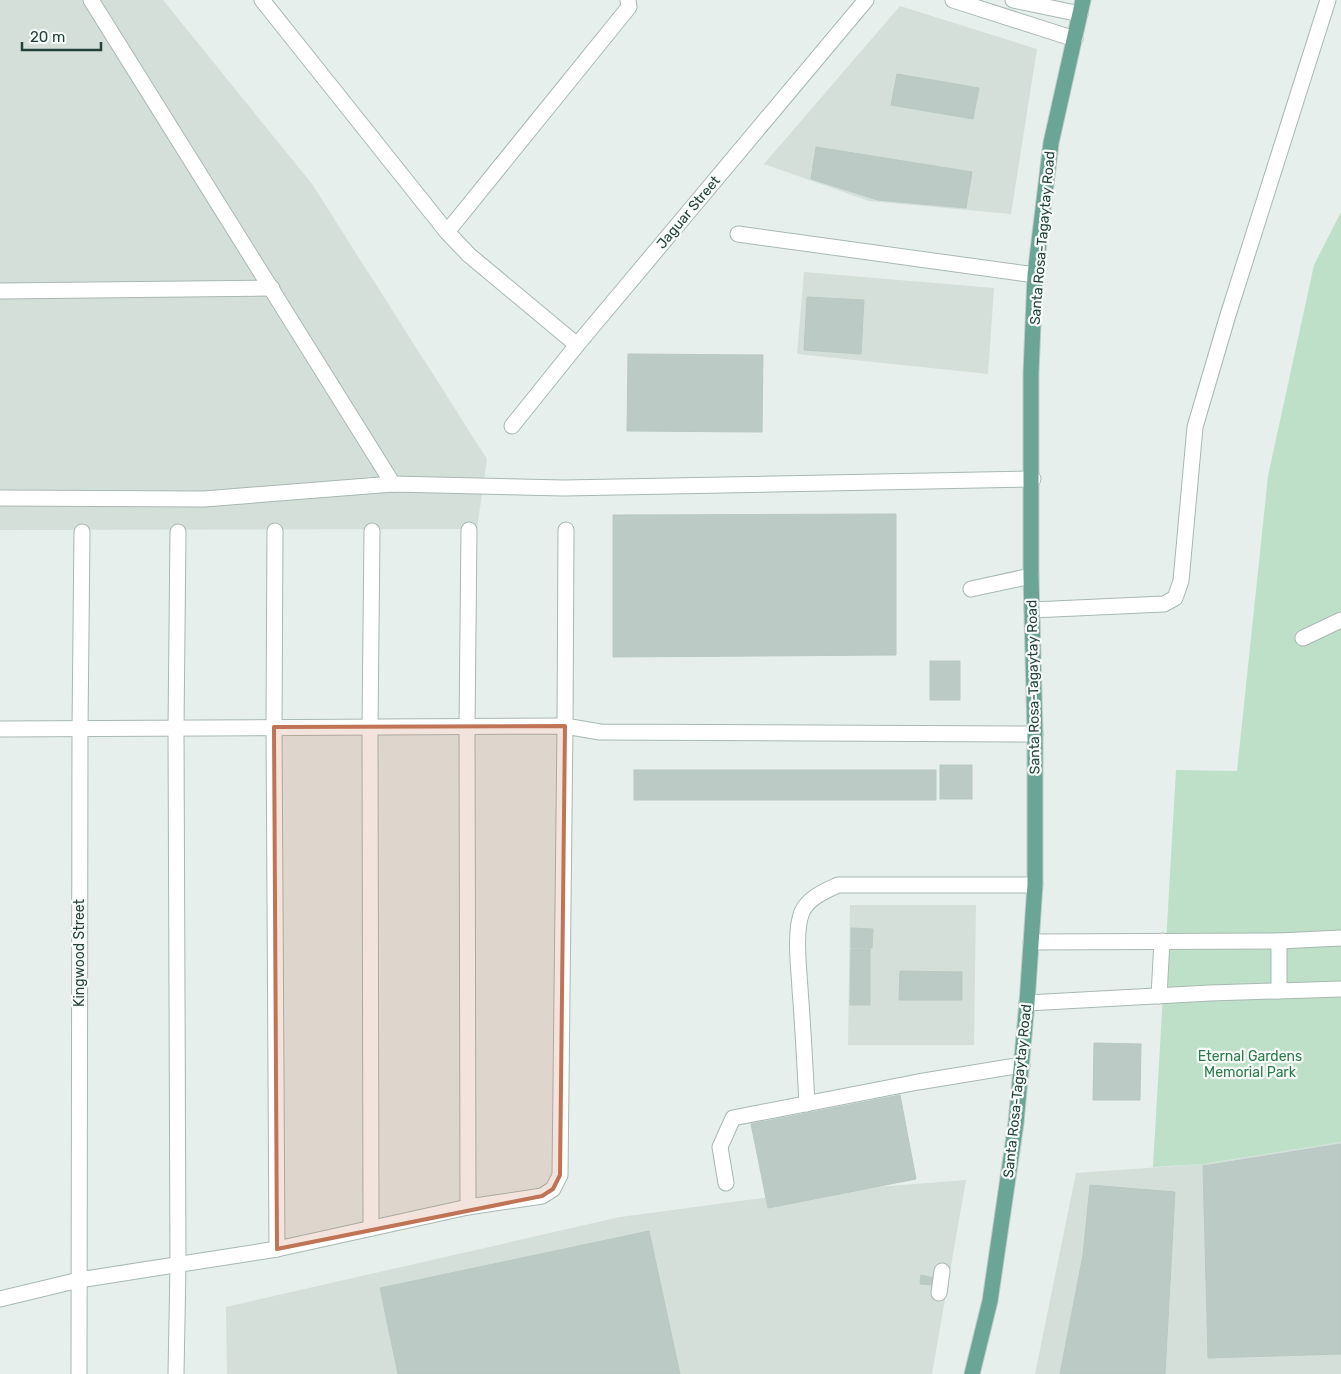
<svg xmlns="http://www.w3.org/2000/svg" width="1341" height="1374" font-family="Rubik,sans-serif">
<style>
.built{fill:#d4dfda}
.green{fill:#bfe0c8}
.building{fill:#bbcac4;stroke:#b8c9c2}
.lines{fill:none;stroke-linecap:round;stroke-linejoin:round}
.minor-casing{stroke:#a8b8b2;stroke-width:17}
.major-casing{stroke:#c2cac8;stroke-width:17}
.minor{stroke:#fff;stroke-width:15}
.major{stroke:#6aa596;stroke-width:15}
.marked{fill:#c07456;fill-opacity:0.2;stroke:#c07456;stroke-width:4;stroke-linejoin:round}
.labels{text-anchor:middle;stroke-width:4.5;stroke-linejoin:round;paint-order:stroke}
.street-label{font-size:14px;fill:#24423a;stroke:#f7fbf9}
.park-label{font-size:14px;fill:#2d7a4b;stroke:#f7fbf9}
</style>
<rect width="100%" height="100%" fill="#e6efeb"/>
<g class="built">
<path d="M 0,0 L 163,0 L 312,184 L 487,459 L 477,529 L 0,530 Z"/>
<path d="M 900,6 L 1037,49 L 1011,214 L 869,201 L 764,164 Z"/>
<path d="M 804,272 L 994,288 L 988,374 L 797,354 Z"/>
<path d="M 850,905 L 976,905 L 974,1045 L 848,1045 Z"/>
<path d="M 1341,1142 L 1341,1374 L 1035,1374 L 1076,1173 L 1203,1164 Z"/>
<path d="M 966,1180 L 932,1374 L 227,1374 L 226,1307 L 620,1217 L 799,1193 Z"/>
</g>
<path class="green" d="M 1341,212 L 1341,1142 L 1203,1164 L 1153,1167 L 1176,770 L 1237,771 L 1268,476 L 1314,265 Z"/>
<g class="building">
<path d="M 897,74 L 979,88 L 973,119 L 891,105 Z"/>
<path d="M 816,147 L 972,172 L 966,208 L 878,200 L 811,179 Z"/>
<path d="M 807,297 L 864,300 L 861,354 L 804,350 Z"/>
<path d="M 628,354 L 763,355 L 762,432 L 627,431 Z"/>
<path d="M 896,514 L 896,655 L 613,657 L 613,515 Z"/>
<rect x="930" y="661" width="30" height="39"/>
<rect x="940" y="765" width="32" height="34"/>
<rect x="634" y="770" width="302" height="30"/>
<path d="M 851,928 L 873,929 L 872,948 L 851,948 Z"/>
<path d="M 851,949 L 870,949 L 870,1005 L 850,1005 Z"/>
<path d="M 900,971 L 962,972 L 962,1000 L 899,1000 Z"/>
<path d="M 1094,1043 L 1141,1044 L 1140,1100 L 1093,1100 Z"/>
<path d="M 900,1095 L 916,1179 L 768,1208 L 751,1124 Z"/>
<path d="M 1341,1144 L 1341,1354 L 1208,1358 L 1203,1166 Z"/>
<path d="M 1090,1185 L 1175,1192 L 1165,1374 L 1060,1374 L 1083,1255 Z"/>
<path d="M 649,1231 L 680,1374 L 398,1374 L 380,1288 Z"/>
<path d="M 921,1275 L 934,1278 L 933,1285 L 920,1284 Z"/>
</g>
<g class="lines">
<defs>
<g id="minor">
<path d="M 91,0 L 393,484"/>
<path d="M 262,0 L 447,232 L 469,255 L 577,345"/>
<path d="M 953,0 L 1075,39"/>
<path d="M 1013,0 L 1080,14"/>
<path d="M 447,232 L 629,7 L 628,0"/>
<path d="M 738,234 L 1035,275"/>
<path d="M 0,291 L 272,288"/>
<path d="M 512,426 L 577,345 L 866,0"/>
<path d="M 0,498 L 204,499 L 393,484 L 564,488 L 1033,479"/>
<path d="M 275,531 L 274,727 L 277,1249"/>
<path d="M 971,589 L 1031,576"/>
<path d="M 1032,610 L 1164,604 L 1175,598 L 1181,581 L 1195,427 L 1228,315 L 1328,0"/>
<path d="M 1303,638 L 1341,620"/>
<path d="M 0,729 L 565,726 L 600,732 L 1035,734"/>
<path d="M 1279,941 L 1279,991"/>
<path d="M 1031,942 L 1279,941 L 1341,938"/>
<path d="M 1159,996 L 1162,941"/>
<path d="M 1027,1003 L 1210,993 L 1341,989"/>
<path d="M 807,1104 C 805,1066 803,1027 800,989 C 799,969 794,931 802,912 C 808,898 825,891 838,885 L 1035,885"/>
<path d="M 726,1183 L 720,1147 L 733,1118 L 918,1082 L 1022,1065"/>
<path d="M 468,1207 L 467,726 L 469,530"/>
<path d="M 371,1228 L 370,727 L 372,531"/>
<path d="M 939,1293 L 942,1271"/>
<path d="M 0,1299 L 79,1280 L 277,1249 L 468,1207 L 542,1196 L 553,1189 L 560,1175 L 565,726 L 566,530"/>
<path d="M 79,1374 L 80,728 L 82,532"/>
<path d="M 176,1374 L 178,1265 L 176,728 L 178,532"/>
</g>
<path id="major" d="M 972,1374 L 990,1301 L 1016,1123 L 1027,1003 L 1035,885 L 1035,734 L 1031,576 L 1031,373 L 1035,275 L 1051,143 L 1083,0"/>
</defs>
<use href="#minor" class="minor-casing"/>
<use href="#major" class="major-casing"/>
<use href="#minor" class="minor"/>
<use href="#major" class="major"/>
</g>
<path class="marked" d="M 565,726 L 560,1175 L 553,1189 L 542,1196 L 277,1249 L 274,727 Z"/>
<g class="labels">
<g class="street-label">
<text transform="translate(688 212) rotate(-50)" y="5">Jaguar Street</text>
<text transform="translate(1042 238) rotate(-85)" y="5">Santa Rosa-Tagaytay Road</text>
<text transform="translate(1033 687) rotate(-91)" y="5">Santa Rosa-Tagaytay Road</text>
<text transform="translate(79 953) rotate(-90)" y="5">Kingwood Street</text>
<text transform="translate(1017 1091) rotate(-84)" y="5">Santa Rosa-Tagaytay Road</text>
</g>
<g class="park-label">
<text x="1250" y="1061">Eternal Gardens<tspan x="1250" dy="16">Memorial Park</tspan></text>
</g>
</g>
<path d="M22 42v8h79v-8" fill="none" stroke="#24423a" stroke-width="2.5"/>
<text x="30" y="42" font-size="15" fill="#24423a" stroke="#f7fbf9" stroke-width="4" paint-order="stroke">20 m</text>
</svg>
